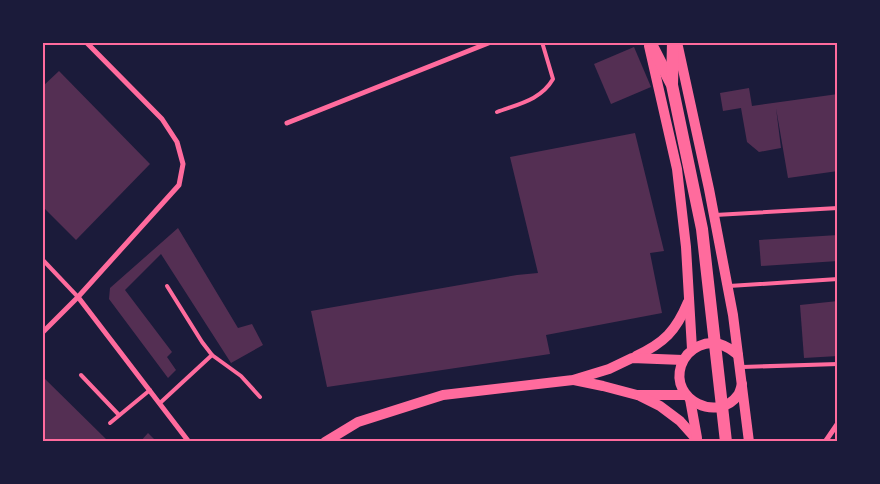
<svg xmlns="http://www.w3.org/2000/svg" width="880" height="484" font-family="'Titillium Web',sans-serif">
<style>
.building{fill:#542f53}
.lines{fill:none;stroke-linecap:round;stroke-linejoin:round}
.service{stroke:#ff6b9d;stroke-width:4}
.minor{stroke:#ff6b9d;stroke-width:5}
.secondary{stroke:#ff6b9d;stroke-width:10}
.primary{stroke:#ff6b9d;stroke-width:12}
.neatline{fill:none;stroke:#ff6b9d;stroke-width:2}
</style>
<rect width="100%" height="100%" fill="#1b1b3a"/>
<g class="building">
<path d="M 634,47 L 651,87 L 611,104 L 594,64 Z"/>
<path d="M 59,71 L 150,164 L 76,240 L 42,206 L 42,87 Z"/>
<path d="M 749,88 L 752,106 L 838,94 L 838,171 L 788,178 L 776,108 L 781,148 L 759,152 L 747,142 L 741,108 L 723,111 L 720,93 Z"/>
<path d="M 635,133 L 664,251 L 650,253 L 662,313 L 546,335 L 550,354 L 327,387 L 311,311 L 517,275 L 538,273 L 510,157 Z"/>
<path d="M 178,228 L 238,328 L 252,324 L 263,345 L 231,363 L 161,254 L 125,290 L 172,352 L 167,357 L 176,370 L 168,378 L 109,299 L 110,288 Z"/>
<path d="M 838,235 L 838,261 L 761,266 L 759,240 Z"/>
<path d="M 838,301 L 838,356 L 804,358 L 800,305 Z"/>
<path d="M 42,376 L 109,442 L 42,442 Z"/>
<path d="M 148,433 L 157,442 L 140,442 Z"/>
</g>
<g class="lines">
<g class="service">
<path d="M 497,112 C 518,104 541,100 553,79 L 542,42"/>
<path d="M 715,215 L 838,208"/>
<path d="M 42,259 L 78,297"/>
<path d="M 729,286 L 838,279"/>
<path d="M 212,355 L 241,376 L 260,397"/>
<path d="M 742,367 L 838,364"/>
<path d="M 81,375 L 119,415"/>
<path d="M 160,403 L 212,355 L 202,342 L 167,286"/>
<path d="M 110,423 L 150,390"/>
</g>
<g class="minor">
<path d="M 287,123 L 491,42"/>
<path d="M 78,297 L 189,442"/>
<path d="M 42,333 L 78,297 L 179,185 L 183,164 L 177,142 L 162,119 L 86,42"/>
<path d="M 825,442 L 838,423"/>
</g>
<g class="secondary">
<path d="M 677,42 L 709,189 L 733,315 L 749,442"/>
<path d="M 649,46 L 677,169 L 686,247 L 692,349"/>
<path d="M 738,355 C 726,345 714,339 699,346 C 690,350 684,357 681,366 C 670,400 718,423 738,395 C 740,392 741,387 742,384"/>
<path d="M 636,356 C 664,343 676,331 688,302"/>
<path d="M 574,380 L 603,386 L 637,395 L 686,395"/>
<path d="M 640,396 L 660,406 L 680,421 L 697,440"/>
<path d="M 690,399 L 697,438"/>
<path d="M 325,442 L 358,422 L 443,395 L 573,380 L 609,369 L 632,358 L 683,360"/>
</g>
<g class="primary">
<path d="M 650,42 L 671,83"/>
<path d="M 673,42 L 672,85 L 702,229 L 726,442"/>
</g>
</g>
<rect width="880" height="484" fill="none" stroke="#1b1b3a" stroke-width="88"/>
<rect x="44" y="44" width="792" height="396" class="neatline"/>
</svg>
